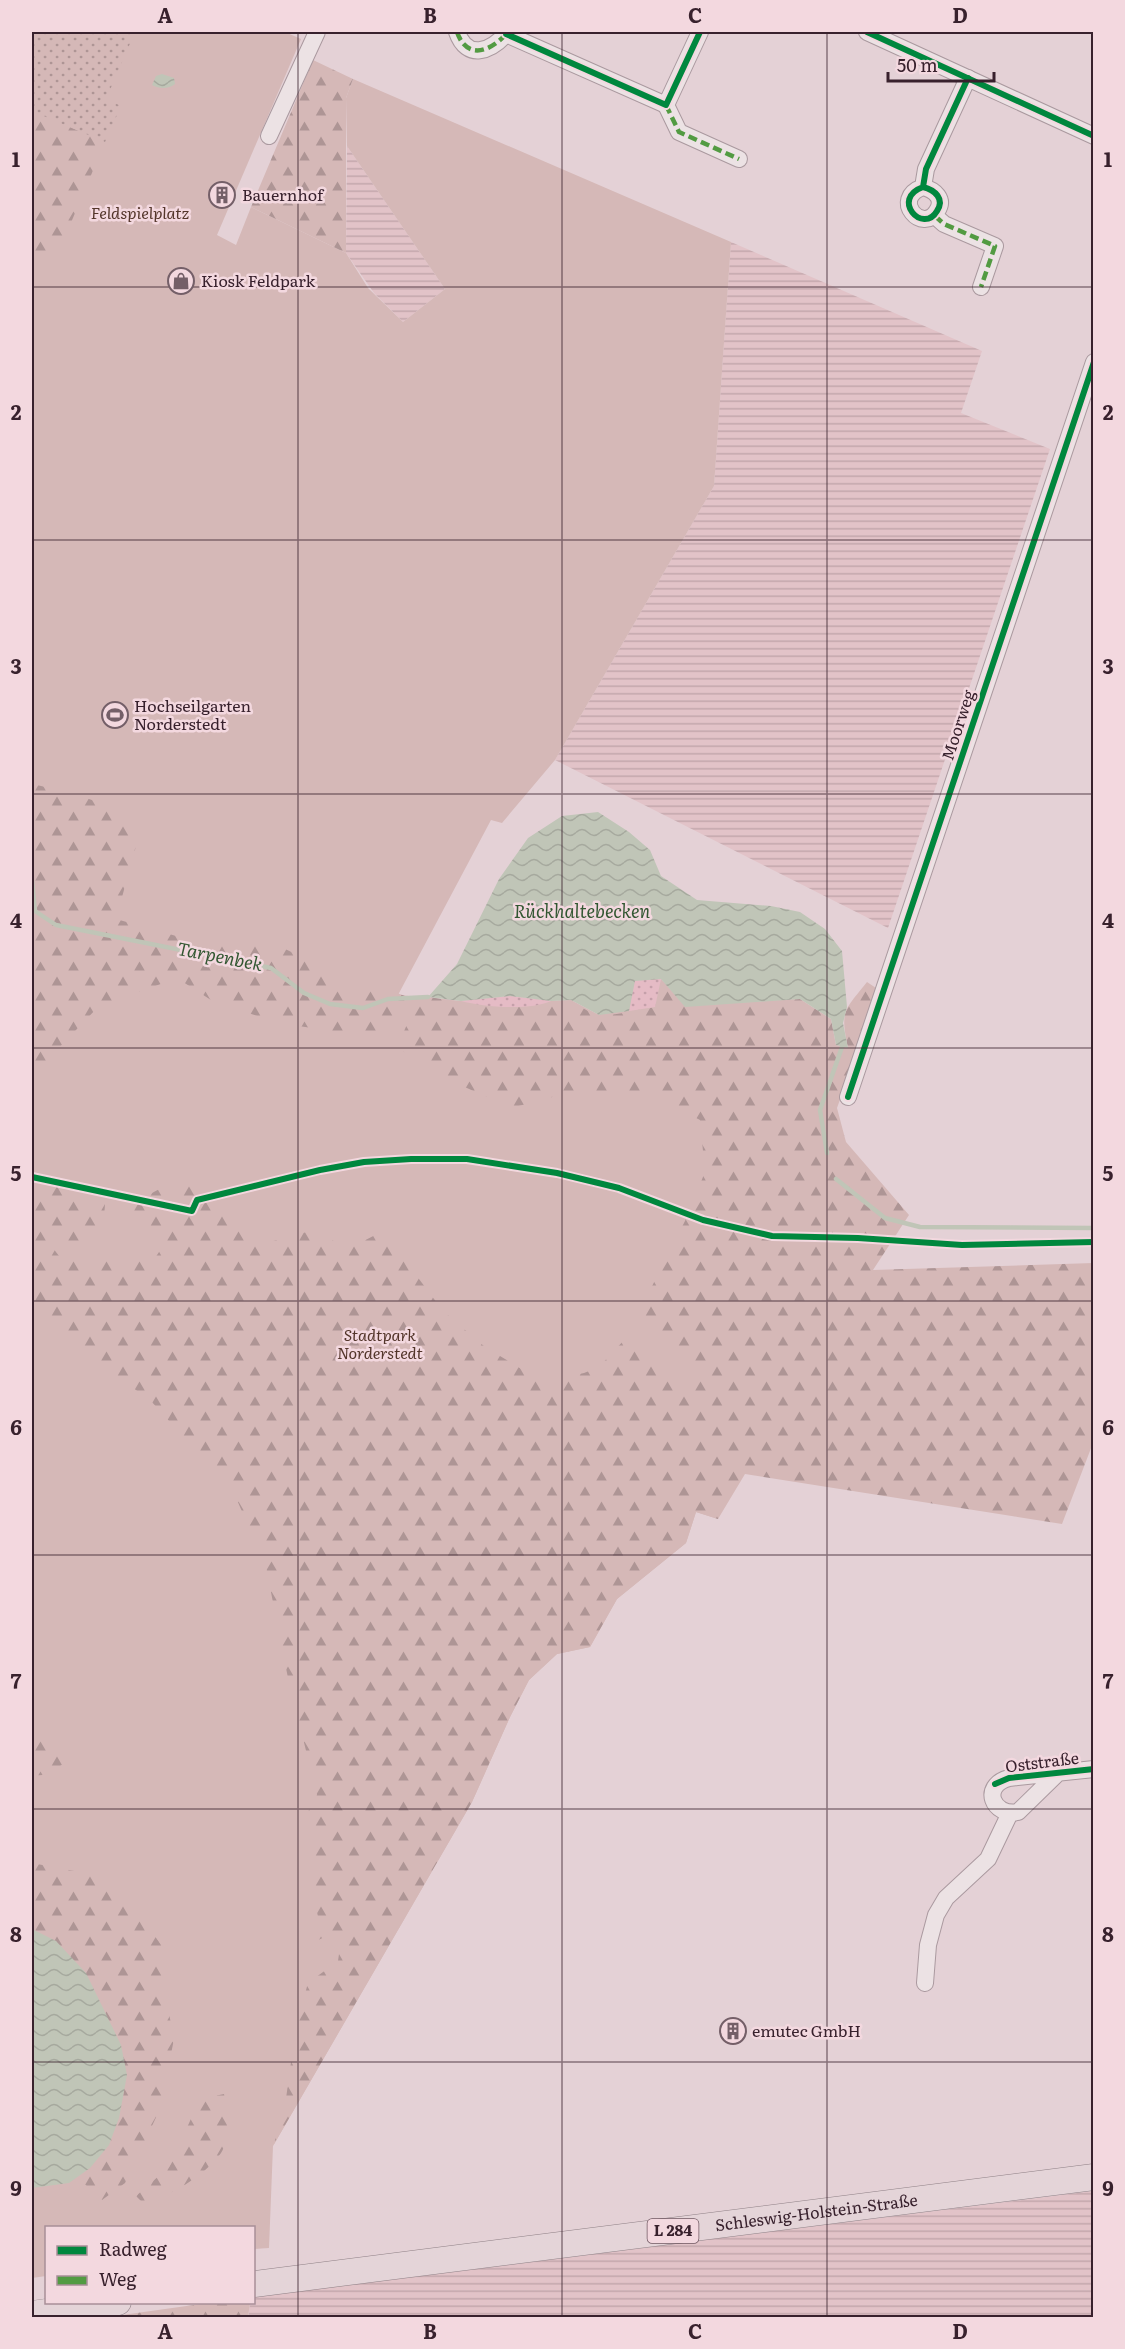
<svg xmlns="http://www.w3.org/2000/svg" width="1125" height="2349" font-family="Literata,serif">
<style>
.farmland{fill:url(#farmland-rules)}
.green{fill:#d5b8b7}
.forest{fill:url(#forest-firs)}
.sand{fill:url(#sand-dots)}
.garden{fill:url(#garden-dots)}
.water{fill:url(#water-waves)}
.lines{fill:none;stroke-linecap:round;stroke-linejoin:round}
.stream{stroke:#c0c5b7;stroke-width:4.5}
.street-casing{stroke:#aa999f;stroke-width:18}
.primary-casing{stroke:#8f8086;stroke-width:27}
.street{stroke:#ece2e4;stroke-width:16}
.primary{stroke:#e4d4d8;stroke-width:26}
.quiet{stroke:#529b42;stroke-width:4.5;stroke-dasharray:9 4.5;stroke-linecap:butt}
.cycleway-casing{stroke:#f3d8df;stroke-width:10}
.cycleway{stroke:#00873e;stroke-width:6}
.grid{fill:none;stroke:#38212d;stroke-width:1.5;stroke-opacity:0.55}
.labels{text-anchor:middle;stroke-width:5;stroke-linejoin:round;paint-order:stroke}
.shield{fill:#f3d8df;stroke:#705862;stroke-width:1.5}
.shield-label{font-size:15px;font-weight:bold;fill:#38212d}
.poi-label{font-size:16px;fill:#38212d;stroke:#f3d8df;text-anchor:start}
.park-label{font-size:16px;font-style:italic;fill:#53352a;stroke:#f3d8df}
.street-label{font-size:16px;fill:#38212d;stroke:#f3d8df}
.water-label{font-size:18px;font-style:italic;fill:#335732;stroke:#f3d8df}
.neatline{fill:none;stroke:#38212d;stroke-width:2}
.grid-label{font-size:20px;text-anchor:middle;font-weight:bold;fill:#38212d}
</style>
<defs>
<pattern id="farmland-rules" width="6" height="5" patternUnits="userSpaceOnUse" patternTransform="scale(1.5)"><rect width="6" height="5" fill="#e2c3c8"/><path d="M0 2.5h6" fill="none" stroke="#c3a7ac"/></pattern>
<pattern id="forest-firs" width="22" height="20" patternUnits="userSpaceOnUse" patternTransform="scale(1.5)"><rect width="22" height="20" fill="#d5b8b7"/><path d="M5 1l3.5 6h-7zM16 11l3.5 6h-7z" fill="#ae9595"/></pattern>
<pattern id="sand-dots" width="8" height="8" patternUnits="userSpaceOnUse" patternTransform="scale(1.5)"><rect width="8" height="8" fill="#e5bbc5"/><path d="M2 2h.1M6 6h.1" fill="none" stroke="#c5a0aa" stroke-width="1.8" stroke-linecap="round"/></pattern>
<pattern id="garden-dots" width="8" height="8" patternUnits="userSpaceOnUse" patternTransform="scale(1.5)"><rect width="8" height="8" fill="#d5b8b7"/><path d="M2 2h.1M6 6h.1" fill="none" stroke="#ae9595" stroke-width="1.8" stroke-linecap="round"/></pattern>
<pattern id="water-waves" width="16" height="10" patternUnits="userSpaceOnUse" patternTransform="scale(1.5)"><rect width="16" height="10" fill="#c0c5b7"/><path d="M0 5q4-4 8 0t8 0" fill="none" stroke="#a6a99e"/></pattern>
</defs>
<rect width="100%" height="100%" fill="#e4d1d6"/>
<g class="farmland">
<path d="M 347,146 L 445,289 L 403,322 L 374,293 L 346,253 Z"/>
<path d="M 731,242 L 982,351 L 961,413 L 1050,449 L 888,928 L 555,760 L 714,486 Z"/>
<path d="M 1093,2191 L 1093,2317 L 248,2318 L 250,2303 L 254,2302 L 254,2297 Z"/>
</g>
<path class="green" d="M 32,32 L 285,32 L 301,39 L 217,235 L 236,245 L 251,207 L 346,253 L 368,288 L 403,322 L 445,289 L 347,146 L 346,98 L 353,79 L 731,242 L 714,486 L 555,760 L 502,823 L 491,820 L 398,995 L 461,1001 L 510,996 L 551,1001 L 571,1000 L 599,1015 L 634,980 L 661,979 L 685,1006 L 800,999 L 718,1519 L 696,1512 L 686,1543 L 617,1599 L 590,1647 L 557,1654 L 529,1680 L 510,1717 L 472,1802 L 273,2146 L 269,2248 L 254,2249 L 254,2228 L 46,2228 L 46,2276 L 32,2278 Z"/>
<g class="forest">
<path d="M 313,60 L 353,79 L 346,98 L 346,253 L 251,207 Z"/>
<path d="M 32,111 L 105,142 L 59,251 L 32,251 Z"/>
<path d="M 32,784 L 68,792 L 101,803 L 141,828 L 116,919 L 215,947 L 241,943 L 277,945 L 318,965 L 329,983 L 347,988 L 381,987 L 405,996 L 403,1009 L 384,1039 L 279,1023 L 214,1002 L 177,978 L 98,1007 L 32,1076 Z"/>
<path d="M 661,979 L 685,1006 L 800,999 L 831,1019 L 836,1045 L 848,1048 C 840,1010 844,1011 867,982 L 879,990 L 837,1108 L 846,1142 L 909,1215 L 873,1270 L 1093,1263 L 1093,1443 L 1062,1524 L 745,1474 L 718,1519 L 696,1512 L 686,1543 L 617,1599 L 590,1647 L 557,1654 L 529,1680 L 510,1717 L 472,1802 L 273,2146 L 284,2113 L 296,2026 L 308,1983 L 338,1961 L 340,1947 L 331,1934 L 316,1941 L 320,1925 L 313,1895 L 315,1853 L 303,1821 L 317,1795 L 288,1678 L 266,1567 L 234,1493 L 151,1401 L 32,1314 L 32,1177 L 105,1204 L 103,1230 L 75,1244 L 43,1235 L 59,1256 L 112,1261 L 153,1261 L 163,1246 L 134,1222 L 131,1204 L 169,1184 L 208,1186 L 227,1210 L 266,1243 L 314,1230 L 348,1249 L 383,1231 L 443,1311 L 485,1347 L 543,1382 L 584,1373 L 599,1367 L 626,1338 L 686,1397 L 698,1375 L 640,1310 L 685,1221 L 705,1172 L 700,1120 L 644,1091 L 575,1091 L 511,1108 L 436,1074 L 397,1047 L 417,1002 L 428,997 L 470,1003 L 544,1005 C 576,991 581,1015 602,1015 C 619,1015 638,1010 655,1007 Z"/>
<path d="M 32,1735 L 53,1739 L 66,1746 L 63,1764 C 53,1771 44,1778 32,1774 Z"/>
<path d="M 37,1864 L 96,1875 L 125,1896 L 165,1950 L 164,1988 L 174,2039 L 160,2109 L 125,2183 L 102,2200 L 77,2177 L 90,2168 L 109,2145 L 119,2118 L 127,2075 L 56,1941 L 32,1929 L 32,1866 Z"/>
<path d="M 224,2094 C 227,2108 230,2141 221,2153 C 204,2177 170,2195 144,2204 L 136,2196 L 169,2167 L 200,2099 Z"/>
<path d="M 215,2302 L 250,2303 L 248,2317 L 108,2317 Z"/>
</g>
<g class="sand">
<path d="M 661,979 L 655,1007 L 629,1011 L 634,980 Z"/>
<path d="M 510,996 L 551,1001 C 529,1011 484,1007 461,1001 Z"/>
</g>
<path class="garden" d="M 32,32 L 135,32 L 106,99 L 121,106 L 105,142 L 32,111 Z"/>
<g class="water">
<path d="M 162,74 L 174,78 L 175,84 C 169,89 159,89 152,85 L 156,76 Z"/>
<path d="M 598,812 L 629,832 L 650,850 L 661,876 L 697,900 L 771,906 L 800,912 L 825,929 L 842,951 L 847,1007 L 843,1023 L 848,1048 L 836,1045 L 831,1019 L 800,999 L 685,1007 L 661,979 L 635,981 L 629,1011 L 599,1015 L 571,1000 L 551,1001 L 510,996 L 461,1001 L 428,997 L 457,964 L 499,879 L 528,838 L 562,816 Z"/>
<path d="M 32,1929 L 56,1941 L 86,1973 L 121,2045 L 127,2075 L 119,2118 L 109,2145 L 90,2168 L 69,2183 L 32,2188 Z"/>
</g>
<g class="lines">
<g class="stream">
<path d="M 32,881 L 35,911 L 56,925 L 271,968 L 304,993 L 330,1004 L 363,1008 L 388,999 L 428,997"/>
<path d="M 827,1153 L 820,1110 L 842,1047"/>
<path d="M 836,1179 L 885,1218 L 920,1227 L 1094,1228"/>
</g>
<defs>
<g id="street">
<path d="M 457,32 C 467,61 491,51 506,34"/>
<path d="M 867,32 L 1094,136"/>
<path d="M 506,34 L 666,105 L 700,32"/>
<path d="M 666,105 L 679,132 L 739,159"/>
<path d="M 269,136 L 317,32"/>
<path d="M 923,187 C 935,190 945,199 937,211 C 923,235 890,199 923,187 L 926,169 L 968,78"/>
<path d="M 935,216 L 944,224 L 995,246 L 981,287"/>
<path d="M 848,1097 L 1094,362"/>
<path d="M 1058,1773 L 1018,1812 C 993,1817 980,1786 1009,1778 L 1094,1769"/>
<path d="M 925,1983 L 928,1945 L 936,1915 L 946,1898 L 988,1859 L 1010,1813"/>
</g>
<g id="primary">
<path id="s1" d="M 254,2284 L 1094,2177"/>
<path d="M 32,2314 L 118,2302"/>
</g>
</defs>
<use href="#street" class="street-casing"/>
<use href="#primary" class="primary-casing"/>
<use href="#street" class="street"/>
<use href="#primary" class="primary"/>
<g class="quiet">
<path d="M 457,32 C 467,61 491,51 506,34"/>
<path d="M 666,105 L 679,132 L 739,159"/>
<path d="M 935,216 L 944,224 L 995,246 L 981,287"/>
</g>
<defs>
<g id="cycleway">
<path d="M 506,32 L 506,34 L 666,105 L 700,32"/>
<path d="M 867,32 L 1094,136"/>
<path d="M 923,187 C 935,190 945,199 937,211 C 923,235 890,199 923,187 L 926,169 L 968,78"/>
<path d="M 848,1097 L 1094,362"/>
<path d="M 32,1177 L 192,1211 L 197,1200 L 320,1170 L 364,1162 L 411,1159 L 467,1159 L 557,1173 L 619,1188 L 703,1220 L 772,1236 L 858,1238 L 962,1245 L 1094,1242"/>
<path d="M 995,1784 L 1009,1778 L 1094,1769"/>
</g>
</defs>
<use href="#cycleway" class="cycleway-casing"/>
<use href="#cycleway" class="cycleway"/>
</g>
<path class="grid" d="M 298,32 L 298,2318M 562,32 L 562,2318M 827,32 L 827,2318M 32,287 L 1094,287M 32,540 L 1094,540M 32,794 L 1094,794M 32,1048 L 1094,1048M 32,1301 L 1094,1301M 32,1555 L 1094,1555M 32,1809 L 1094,1809M 32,2062 L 1094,2062"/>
<defs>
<symbol id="building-ring" viewBox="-11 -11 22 22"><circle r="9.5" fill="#f3d8df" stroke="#745f68" stroke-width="1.5"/><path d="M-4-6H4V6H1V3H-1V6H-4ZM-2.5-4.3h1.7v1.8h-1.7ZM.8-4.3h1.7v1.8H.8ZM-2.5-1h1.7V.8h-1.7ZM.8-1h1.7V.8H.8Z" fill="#745f68"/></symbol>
<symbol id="shop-ring" viewBox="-11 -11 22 22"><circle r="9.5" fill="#f3d8df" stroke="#745f68" stroke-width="1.5"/><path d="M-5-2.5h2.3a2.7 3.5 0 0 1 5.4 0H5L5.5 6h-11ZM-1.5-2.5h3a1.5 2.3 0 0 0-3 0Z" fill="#745f68"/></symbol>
<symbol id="stadium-ring" viewBox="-11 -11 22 22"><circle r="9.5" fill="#f3d8df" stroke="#745f68" stroke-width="1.5"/><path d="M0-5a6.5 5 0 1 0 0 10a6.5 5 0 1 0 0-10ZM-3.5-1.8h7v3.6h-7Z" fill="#745f68"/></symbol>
</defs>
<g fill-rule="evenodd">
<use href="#building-ring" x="207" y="180" width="30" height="30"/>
<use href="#shop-ring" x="166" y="266" width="30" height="30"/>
<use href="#stadium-ring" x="100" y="700" width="30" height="30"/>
<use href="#building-ring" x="718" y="2016" width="30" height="30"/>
</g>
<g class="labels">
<rect class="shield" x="647.5" y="2219" width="51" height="24" rx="4.5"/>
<g class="shield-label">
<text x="673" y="2236">L 284</text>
</g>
<g class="poi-label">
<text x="242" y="201">Bauernhof</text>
<text x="201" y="287">Kiosk Feldpark</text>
<text x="134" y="712">Hochseilgarten<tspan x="134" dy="18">Norderstedt</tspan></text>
<text x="752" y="2037">emutec GmbH</text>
</g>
<g class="park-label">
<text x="140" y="219">Feldspielplatz</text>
<text x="380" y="1341">Stadtpark<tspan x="380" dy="18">Norderstedt</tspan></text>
</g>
<g class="street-label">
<text transform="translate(958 725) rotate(-72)" y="6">Moorweg</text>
<text transform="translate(1042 1762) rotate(-7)" y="6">Oststraße</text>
<text dy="6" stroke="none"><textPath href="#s1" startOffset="567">Schleswig-Holstein-Straße</textPath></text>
</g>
<g class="water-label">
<text x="582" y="918">Rückhaltebecken</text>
<text transform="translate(220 957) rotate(11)" y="6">Tarpenbek</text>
</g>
</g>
<rect width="1125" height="2349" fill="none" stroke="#f3d8df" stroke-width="66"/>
<rect x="45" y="2226" width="210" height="78" fill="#f3d8df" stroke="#a88f98" stroke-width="1.5"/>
<rect x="57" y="2246" width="30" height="9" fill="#00873e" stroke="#a88f98" stroke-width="1.5"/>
<text x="99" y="2256" font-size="18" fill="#38212d">Radweg</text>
<rect x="57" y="2276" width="30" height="9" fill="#529b42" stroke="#a88f98" stroke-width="1.5"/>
<text x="99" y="2286" font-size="18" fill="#38212d">Weg</text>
<path d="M888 72v9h106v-9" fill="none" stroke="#38212d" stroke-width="3"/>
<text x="897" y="72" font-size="18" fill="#38212d" stroke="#f3d8df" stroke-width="4.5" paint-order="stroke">50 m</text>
<rect x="33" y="33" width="1059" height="2283" class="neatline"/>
<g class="grid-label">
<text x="165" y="23">A</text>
<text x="430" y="23">B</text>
<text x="695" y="23">C</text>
<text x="960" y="23">D</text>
<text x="16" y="167">1</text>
<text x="1108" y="167">1</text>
<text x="16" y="420">2</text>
<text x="1108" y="420">2</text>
<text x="16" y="674">3</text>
<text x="1108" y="674">3</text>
<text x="16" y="928">4</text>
<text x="1108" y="928">4</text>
<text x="16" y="1181">5</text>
<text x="1108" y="1181">5</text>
<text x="16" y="1435">6</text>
<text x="1108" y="1435">6</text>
<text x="16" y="1689">7</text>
<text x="1108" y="1689">7</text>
<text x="16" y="1942">8</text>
<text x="1108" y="1942">8</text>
<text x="16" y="2196">9</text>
<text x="1108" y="2196">9</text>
<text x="165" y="2339">A</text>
<text x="430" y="2339">B</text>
<text x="695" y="2339">C</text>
<text x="960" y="2339">D</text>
</g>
</svg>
